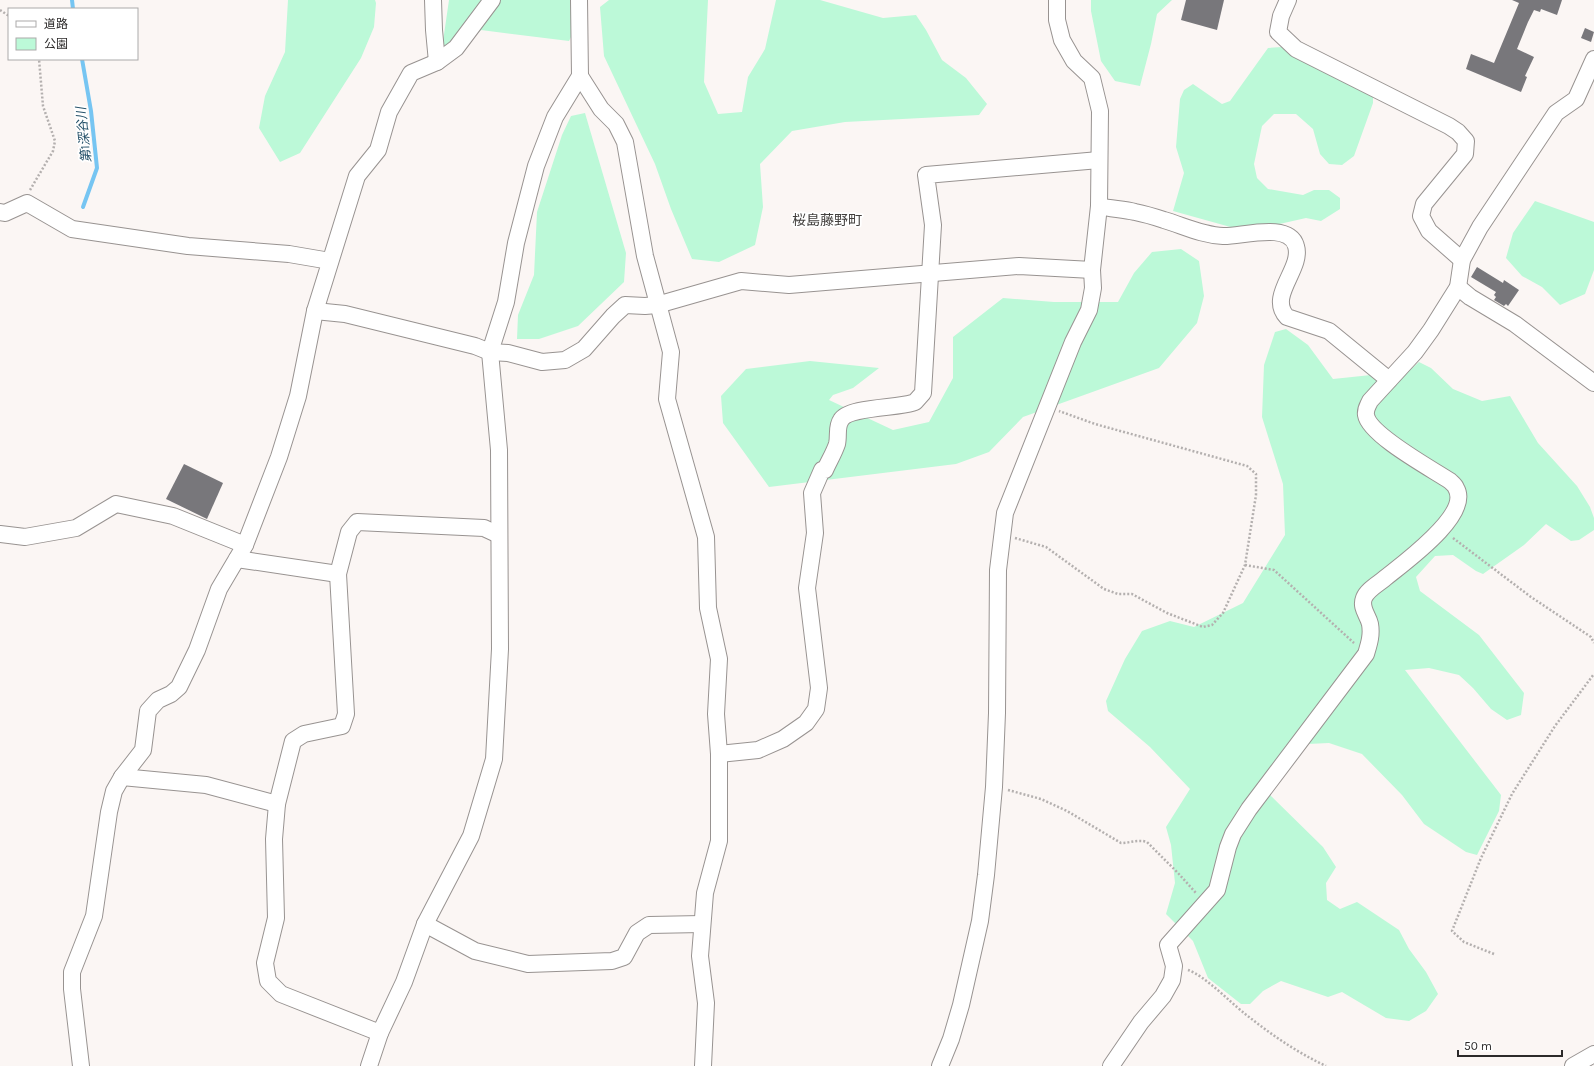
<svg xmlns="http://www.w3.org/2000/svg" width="1594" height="1066" font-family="Karla,'Noto Sans JP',sans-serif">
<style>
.green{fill:#bcf9d8}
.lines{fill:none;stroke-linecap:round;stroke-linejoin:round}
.stream{stroke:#76c5f2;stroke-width:4}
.building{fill:#78777b}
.minor-casing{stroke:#989391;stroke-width:18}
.path{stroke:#b4b0af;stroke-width:2.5;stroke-dasharray:2 2;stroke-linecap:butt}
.minor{stroke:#fff;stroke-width:16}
.labels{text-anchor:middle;stroke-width:3.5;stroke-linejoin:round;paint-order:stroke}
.water-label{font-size:13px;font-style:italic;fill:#245068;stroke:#fff}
.quarter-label{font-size:14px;fill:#43403e;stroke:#fff}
</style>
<rect width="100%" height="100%" fill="#fbf6f4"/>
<g class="green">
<path d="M 288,0 L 375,0 L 376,3 L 374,27 L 361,58 L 300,153 L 280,162 L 259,128 L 265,96 L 285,52 Z"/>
<path d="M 449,0 L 573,0 L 574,31 L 569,41 L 481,30 L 464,46 L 441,55 Z"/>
<path d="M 609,0 L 708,0 L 704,82 L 718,114 L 742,112 L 748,77 L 765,49 L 776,0 L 820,0 L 883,18 L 916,15 L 926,30 L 942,60 L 966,78 L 987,104 L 979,115 L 845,122 L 792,131 L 760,164 L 763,207 L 755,245 L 719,262 L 692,259 L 671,209 L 655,164 L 604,56 L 600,7 Z"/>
<path d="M 1091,0 L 1172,0 L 1157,14 L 1151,44 L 1140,86 L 1115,81 L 1101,61 L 1091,11 Z"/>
<path d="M 1282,47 L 1295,57 L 1373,94 L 1373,103 L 1354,156 L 1342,165 L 1329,164 L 1320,154 L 1313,129 L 1296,114 L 1274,114 L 1262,126 L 1254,164 L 1257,178 L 1268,189 L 1303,195 L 1314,190 L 1329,190 L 1340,198 L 1340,209 L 1321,221 L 1306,218 L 1275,225 L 1234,228 L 1173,211 L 1184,173 L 1176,147 L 1180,99 L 1184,90 L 1193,84 L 1222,104 L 1230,101 L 1268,48 Z"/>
<path d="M 585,113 L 626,253 L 624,282 L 578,326 L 539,339 L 517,339 L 518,315 L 534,275 L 537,212 L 562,135 L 571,116 Z"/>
<path d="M 1535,201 L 1594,222 L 1594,270 L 1585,294 L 1560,305 L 1542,287 L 1522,276 L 1506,258 L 1513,233 Z"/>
<path d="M 1181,249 L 1199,261 L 1204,296 L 1197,323 L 1159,368 L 1023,417 L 989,452 L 956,464 L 769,487 L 723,423 L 721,396 L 746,369 L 810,361 L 879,368 L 853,388 L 833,395 L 829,400 L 893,430 L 929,422 L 953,378 L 953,337 L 1003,298 L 1054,302 L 1118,302 L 1134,273 L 1152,252 Z"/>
<path d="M 1286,329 L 1308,345 L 1333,379 L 1409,371 L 1419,362 L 1431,368 L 1453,389 L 1482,401 L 1510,396 L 1538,443 L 1577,486 L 1590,507 L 1594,518 L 1594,530 L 1579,540 L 1571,541 L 1546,524 L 1524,545 L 1483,574 L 1476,571 L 1453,555 L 1435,556 L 1416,577 L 1420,591 L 1479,635 L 1524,693 L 1521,715 L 1507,720 L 1491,709 L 1473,688 L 1459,675 L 1429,668 L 1405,670 L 1501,795 L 1499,811 L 1477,855 L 1466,852 L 1424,824 L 1402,795 L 1362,754 L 1329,743 L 1286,745 L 1263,783 L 1269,794 L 1323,847 L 1336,867 L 1326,883 L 1327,900 L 1340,909 L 1357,902 L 1399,930 L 1409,949 L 1426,972 L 1438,994 L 1426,1011 L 1409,1021 L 1386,1018 L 1342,992 L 1328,997 L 1281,981 L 1263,991 L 1250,1004 L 1241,1004 L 1208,978 L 1193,941 L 1166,914 L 1175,883 L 1171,845 L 1166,827 L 1190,789 L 1150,747 L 1108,711 L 1106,701 L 1125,659 L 1142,631 L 1170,621 L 1194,627 L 1243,603 L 1285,535 L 1283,484 L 1262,417 L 1264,365 L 1275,332 Z"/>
</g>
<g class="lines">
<g class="stream">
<path d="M 72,0 L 73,9"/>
<path d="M 82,59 L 91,111 L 97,168 L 83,207"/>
</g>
</g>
<g class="building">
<path d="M 1186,0 L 1224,0 L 1217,30 L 1181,20 Z"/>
<path d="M 1512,0 L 1562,0 L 1557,15 L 1541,9 L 1540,12 L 1534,10 L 1528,22 L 1517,49 L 1534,57 L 1525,76 L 1527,77 L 1521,92 L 1466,69 L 1471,54 L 1494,63 L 1519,3 Z"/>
<path d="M 1585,28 L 1594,32 L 1591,42 L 1581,38 Z"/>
<path d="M 1477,267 L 1503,283 L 1504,280 L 1519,290 L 1508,306 L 1506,304 L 1504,306 L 1494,300 L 1496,297 L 1494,295 L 1496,292 L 1471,277 Z"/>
<path d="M 184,464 L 223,483 L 207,519 L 166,499 Z"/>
</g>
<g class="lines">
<defs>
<g id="minor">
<path d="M 433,0 L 434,30 L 437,62"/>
<path d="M 1288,0 L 1281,16 L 1278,32 L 1296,49 L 1449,126 L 1458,132 L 1466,141 L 1465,154 L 1424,204 L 1421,216 L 1429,231 L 1462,260"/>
<path d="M 580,76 L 601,109 L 616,124 L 625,142 L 645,256 L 671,352 L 667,399 L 706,537 L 708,608 L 719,659 L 716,714 L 719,754 L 719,841 L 705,893 L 700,956 L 706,1003 L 703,1066"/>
<path d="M 1099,206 C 1111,209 1123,209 1135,212 C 1145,214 1155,217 1164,220 C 1184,226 1202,235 1223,236 C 1240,237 1289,221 1296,246 C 1303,269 1267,296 1287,317 L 1329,331 L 1389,380"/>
<path d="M 0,212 L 5,213 L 27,203 L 72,229 L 188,246 L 289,254 L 330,261"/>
<path d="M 1458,287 L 1470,297 L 1515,324 L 1594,383"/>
<path d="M 315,311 L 345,314 L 475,346 L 490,352 L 508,353 L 542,362 L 565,360 L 584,349 L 613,316 L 625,305 L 645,306 L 657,305 L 741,281 L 789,285 L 1019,266 L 1092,270"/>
<path d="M 0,534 L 25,537 L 76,528 L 116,504 L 173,516 L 245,545"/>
<path d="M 237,559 L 338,574"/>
<path d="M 719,754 L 758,750 L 783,739 L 806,723 L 816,709 L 819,688 L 807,588 L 815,533 L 812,493 L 822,470 L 825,470 C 829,461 834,453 837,444 C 839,436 836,427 841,420 C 848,407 897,408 912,403 L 915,402 L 923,393 L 933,225 L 926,175 L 1099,160"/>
<path d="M 122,777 L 206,785 L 277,804"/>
<path d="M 425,924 L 475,951 L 528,964 L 612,961 L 624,957 L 637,933 L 649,925 L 702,924"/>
<path d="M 380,1033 L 281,994 L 268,981 L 265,963 L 276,918 L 274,839 L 277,804 L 293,741 L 304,734 L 342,726 L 346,714 L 338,574 L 349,532 L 357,522 L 484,528 L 499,535"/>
<path d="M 81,1066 L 72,989 L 72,972 L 94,916 L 109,812 L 114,791 L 122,777 L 143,750 L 148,711 L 158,700 L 171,694 L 179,687 L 197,650 L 219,589 L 245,545 L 279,457 L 298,396 L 315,311 L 357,176 L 378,150 L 389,112 L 411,73 L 437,62 L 456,48 L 492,0"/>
<path d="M 369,1066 L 380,1033 L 404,982 L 425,924 L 471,836 L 494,759 L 500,649 L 499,450 L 490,352 L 506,302 L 516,243 L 536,166 L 555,117 L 580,76 L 579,0"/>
<path d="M 940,1066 L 951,1039 L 961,1005 L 980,921 L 986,875 L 994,787 L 997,713 L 998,570 L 1005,513 L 1073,342 L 1089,310 L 1093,288 L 1092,270 L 1099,206 L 1100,111 L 1092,78 L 1074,61 L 1062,40 L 1057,20 L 1057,0"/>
<path d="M 1111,1066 L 1141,1022 L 1163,996 L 1172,980 L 1174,966 L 1168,945 L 1217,890 L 1228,847 L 1233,834 L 1249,809 L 1366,654 C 1369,644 1372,635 1370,624 C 1368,615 1360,608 1364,598 C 1367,590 1378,584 1384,579 C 1402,564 1472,515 1456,488 C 1455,485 1452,483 1450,481 C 1432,469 1369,435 1366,415 C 1365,409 1368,406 1370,401 L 1415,352 L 1431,330 L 1458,287 L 1462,260 L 1480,227 L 1556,113 L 1576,99 L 1594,59"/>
<path d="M 1573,1066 L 1594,1054"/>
</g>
</defs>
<use href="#minor" class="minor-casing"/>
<g class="path">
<path d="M 0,10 L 9,16"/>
<path d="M 30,190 L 53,151 L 55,141 L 43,106 L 39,59"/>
<path d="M 1015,538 L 1046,547 L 1104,589 L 1118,594 L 1132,594 L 1167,613 L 1203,627 L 1212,625 L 1223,613 L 1245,565 L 1256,495 L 1256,474 L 1247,466 L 1095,424 L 1059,411"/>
<path d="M 1453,538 L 1531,597 L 1591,637 L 1594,643"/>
<path d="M 1245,565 L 1274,570 L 1354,643"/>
<path d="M 1008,790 L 1041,799 L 1067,811 L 1121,843 C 1130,843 1138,839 1147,842 L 1178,873 L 1196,893"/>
<path d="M 1494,954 L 1464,942 L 1452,931 L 1481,858 L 1512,794 L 1555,726 L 1594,674"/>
<path d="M 1188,970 C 1205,976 1229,1001 1244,1013 C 1269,1033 1296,1052 1326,1066"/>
</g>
<use href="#minor" class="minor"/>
</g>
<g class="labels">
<g class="water-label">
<text transform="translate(83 135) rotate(-96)" y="5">第1深谷川</text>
</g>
<g class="quarter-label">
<text x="827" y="225">桜島藤野町</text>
</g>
</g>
<rect x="8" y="8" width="130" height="52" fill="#ffffff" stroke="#abaaaa"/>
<rect x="16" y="21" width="20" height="6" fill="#ffffff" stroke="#abaaaa"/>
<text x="44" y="28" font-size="12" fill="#2c2a2a">道路</text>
<rect x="16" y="38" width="20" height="12" fill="#bcf9d8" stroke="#abaaaa"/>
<text x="44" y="48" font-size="12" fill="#2c2a2a">公園</text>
<path d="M1458 1050v6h104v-6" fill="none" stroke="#2c2a2a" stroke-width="2"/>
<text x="1464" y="1050" font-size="12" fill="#2c2a2a" stroke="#ffffff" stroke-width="3" paint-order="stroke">50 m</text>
</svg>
